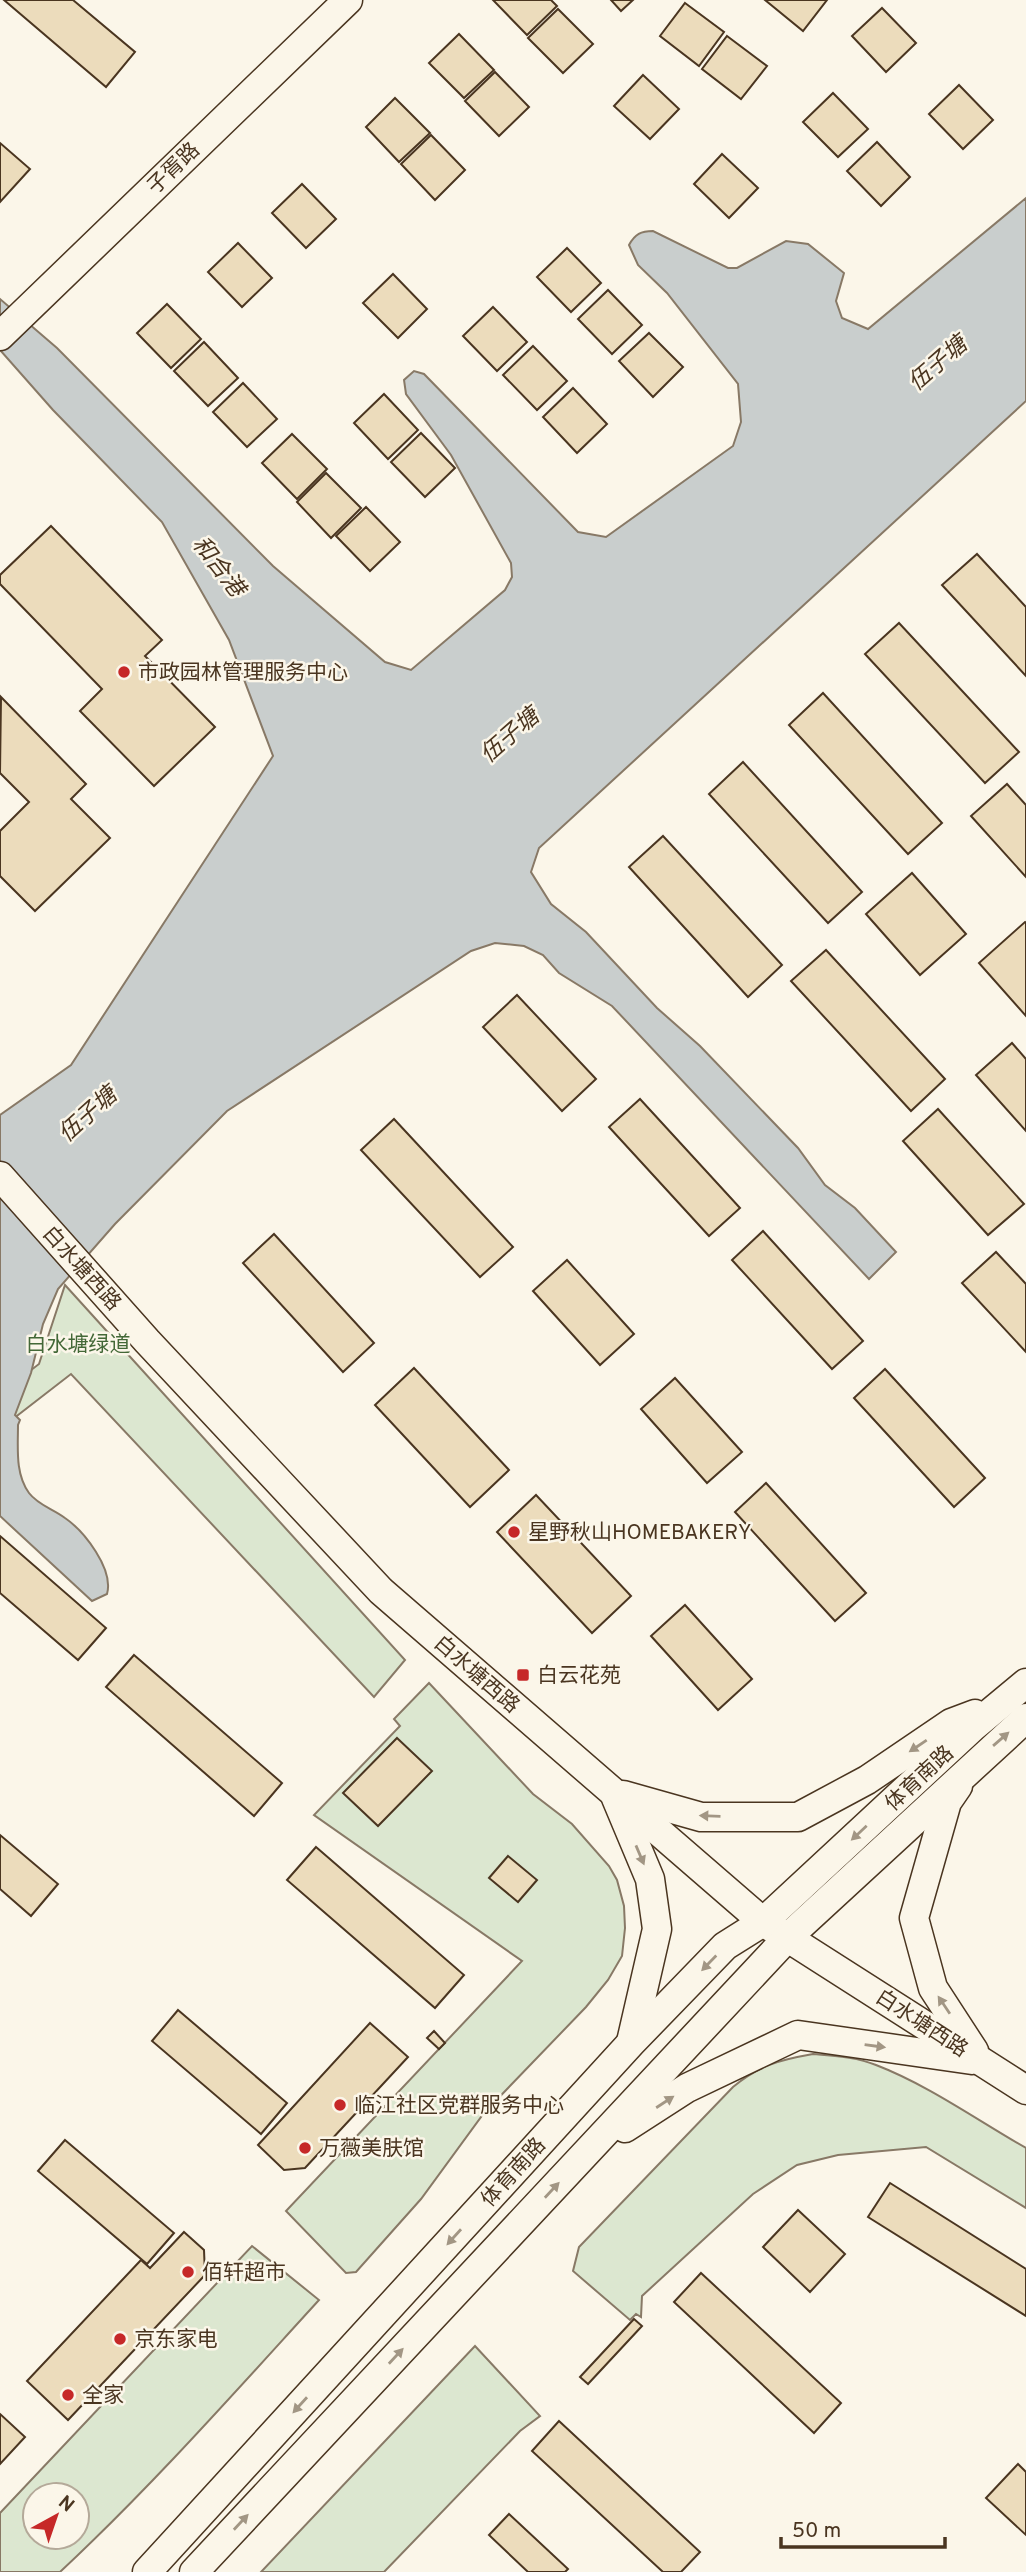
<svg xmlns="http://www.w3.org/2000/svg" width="1026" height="2572" font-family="Overpass,'Noto Sans SC',sans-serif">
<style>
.green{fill:#dce7d0;stroke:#887966;stroke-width:2;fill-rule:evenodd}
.water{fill:#c9cecd;stroke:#887966;stroke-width:2}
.building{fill:#ecdcbc;stroke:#4a3520;stroke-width:2}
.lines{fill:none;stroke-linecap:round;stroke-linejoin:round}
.secondary-casing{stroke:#4a3520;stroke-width:31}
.secondary{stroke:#fbf6e9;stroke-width:28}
.oneway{fill:#a29684}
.poi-dot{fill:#c62828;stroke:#fbf6e9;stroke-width:2.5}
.labels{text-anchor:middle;stroke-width:5;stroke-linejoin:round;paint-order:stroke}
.street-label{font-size:21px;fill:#4a3520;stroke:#fbf6e9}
.poi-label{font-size:21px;fill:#4a3520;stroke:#fbf6e9;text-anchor:start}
.park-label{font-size:21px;fill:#436837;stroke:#fbf6e9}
.water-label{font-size:23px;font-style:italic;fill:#4a3520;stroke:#fbf6e9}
</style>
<rect width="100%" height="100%" fill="#fbf6e9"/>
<g class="green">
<path d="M 65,1285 L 405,1660 L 374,1697 L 71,1374 L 0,1429 L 0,1394 L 39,1364 Z"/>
<path d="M 429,1683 L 533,1794 L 572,1824 L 609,1866 L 617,1880 L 624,1906 L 625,1928 L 622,1956 L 608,1980 L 586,2007 L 484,2113 L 421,2199 L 356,2272 L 346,2273 L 286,2211 L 522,1961 L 314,1815 L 400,1726 L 394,1719 Z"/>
<path d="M 813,2054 C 834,2056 856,2057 876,2065 C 928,2085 977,2120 1026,2148 L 1026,2208 L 926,2147 L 838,2155 L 797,2165 L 753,2194 L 642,2296 L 641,2317 L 636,2314 L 630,2320 L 573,2271 L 579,2247 L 733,2087 C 760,2065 779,2060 813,2054 Z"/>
<path d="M 252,2246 L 319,2300 C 235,2392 152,2486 60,2572 L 0,2572 L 0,2513 ZM 35,2495 L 77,2495 L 77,2537 L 35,2537 Z"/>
<path d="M 475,2346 L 540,2416 L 520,2431 L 384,2572 L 261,2572 Z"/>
</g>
<path class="water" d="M 1026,198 L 1026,401 L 539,848 L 531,872 L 551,904 L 586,932 L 657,1008 L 700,1046 L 798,1148 L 825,1185 L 855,1208 L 896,1252 L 869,1279 L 612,1006 L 559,973 L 543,955 L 524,946 L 495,943 L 471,951 L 227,1111 L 115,1224 L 58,1289 L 43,1324 L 31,1373 L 15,1415 L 20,1420 L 18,1425 C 18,1448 15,1474 29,1493 C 38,1505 53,1509 65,1518 C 84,1531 114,1569 107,1594 L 92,1601 L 0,1516 L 0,1115 L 71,1065 L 273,756 L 229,640 L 162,522 L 53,410 L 0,350 L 0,299 L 57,348 L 273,566 L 385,662 L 411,670 L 505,590 L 512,577 L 511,563 L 451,455 L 406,394 L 404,380 L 414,371 L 424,374 L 578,532 L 606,537 L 733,446 L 741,422 L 738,384 L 667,293 L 638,265 L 629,245 C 635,234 641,231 653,231 L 728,268 L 737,268 L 786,241 L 808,244 L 844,273 L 836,301 L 842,318 L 868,329 Z"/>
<g class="building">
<path d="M 4,0 L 73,0 L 135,52 L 106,87 Z"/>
<path d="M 493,0 L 551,0 L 557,6 L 527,35 Z"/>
<path d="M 611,0 L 633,0 L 621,11 Z"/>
<path d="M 765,0 L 827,0 L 803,31 Z"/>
<path d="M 685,3 L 724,32 L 699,66 L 660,36 Z"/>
<path d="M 882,8 L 916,43 L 886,72 L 852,36 Z"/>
<path d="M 558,9 L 593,44 L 563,73 L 528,38 Z"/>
<path d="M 459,34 L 494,70 L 464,98 L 429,63 Z"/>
<path d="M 727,36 L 767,66 L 741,99 L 702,69 Z"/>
<path d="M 495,72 L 529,107 L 499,136 L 465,101 Z"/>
<path d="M 643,75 L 679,109 L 650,139 L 614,106 Z"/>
<path d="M 959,85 L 993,120 L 963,149 L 929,114 Z"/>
<path d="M 833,93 L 868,129 L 838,157 L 803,122 Z"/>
<path d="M 395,98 L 430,133 L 399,162 L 366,127 Z"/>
<path d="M 431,135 L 465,170 L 435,200 L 401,164 Z"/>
<path d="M 877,142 L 910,177 L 881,206 L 847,171 Z"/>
<path d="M 0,143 L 30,169 L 0,202 Z"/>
<path d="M 722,154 L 758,188 L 729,218 L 694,184 Z"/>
<path d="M 302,184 L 336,219 L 306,248 L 272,213 Z"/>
<path d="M 238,243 L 272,278 L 242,307 L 208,272 Z"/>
<path d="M 567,248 L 601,283 L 571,312 L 537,277 Z"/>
<path d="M 393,274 L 427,309 L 398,338 L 363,303 Z"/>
<path d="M 608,290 L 642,325 L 612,354 L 578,319 Z"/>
<path d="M 167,304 L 201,339 L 171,368 L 137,333 Z"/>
<path d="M 493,307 L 527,342 L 497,371 L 463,336 Z"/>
<path d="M 649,333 L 683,367 L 653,397 L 619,361 Z"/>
<path d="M 204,342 L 238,378 L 208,406 L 174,371 Z"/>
<path d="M 533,346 L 567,381 L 537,410 L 503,375 Z"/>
<path d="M 243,383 L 277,419 L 247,447 L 213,412 Z"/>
<path d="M 573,388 L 607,424 L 577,453 L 543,417 Z"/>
<path d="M 384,394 L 418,430 L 388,459 L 354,423 Z"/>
<path d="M 421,433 L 455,468 L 425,497 L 391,462 Z"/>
<path d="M 292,434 L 327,469 L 297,499 L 262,463 Z"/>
<path d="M 326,473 L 361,508 L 331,538 L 297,502 Z"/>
<path d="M 366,507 L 400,542 L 370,571 L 336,536 Z"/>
<path d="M 51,526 L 162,640 L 145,656 L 215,727 L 154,786 L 80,711 L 102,689 L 0,584 L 0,575 Z"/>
<path d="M 977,554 L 1026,607 L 1026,676 L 942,585 Z"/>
<path d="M 899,623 L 1019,752 L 985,783 L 865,654 Z"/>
<path d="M 823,693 L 942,823 L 908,854 L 789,725 Z"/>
<path d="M 1,697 L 86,784 L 71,799 L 110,838 L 35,911 L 0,876 L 0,831 L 29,802 L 0,773 Z"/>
<path d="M 743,762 L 862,892 L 828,923 L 709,794 Z"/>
<path d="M 1007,784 L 1026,805 L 1026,877 L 971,816 Z"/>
<path d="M 663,836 L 782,965 L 748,997 L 629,867 Z"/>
<path d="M 912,873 L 966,934 L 920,975 L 866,914 Z"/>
<path d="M 1025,922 L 1026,923 L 1026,1016 L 979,963 Z"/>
<path d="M 826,950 L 945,1079 L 911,1111 L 791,981 Z"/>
<path d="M 517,995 L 596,1079 L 562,1111 L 483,1027 Z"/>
<path d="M 1012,1043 L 1026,1059 L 1026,1131 L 976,1075 Z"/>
<path d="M 640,1099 L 740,1208 L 709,1236 L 609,1127 Z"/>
<path d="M 938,1109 L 1024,1204 L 988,1235 L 903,1141 Z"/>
<path d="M 394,1119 L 513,1247 L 480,1277 L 361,1150 Z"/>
<path d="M 763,1231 L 863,1341 L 832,1369 L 732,1260 Z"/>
<path d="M 274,1234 L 374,1343 L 343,1372 L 243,1263 Z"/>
<path d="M 996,1252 L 1026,1284 L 1026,1352 L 962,1283 Z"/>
<path d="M 567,1260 L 634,1334 L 600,1365 L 533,1291 Z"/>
<path d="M 414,1368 L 509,1470 L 470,1507 L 375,1405 Z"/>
<path d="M 885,1369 L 985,1478 L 954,1507 L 854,1398 Z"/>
<path d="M 675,1378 L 742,1452 L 707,1483 L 641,1409 Z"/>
<path d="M 766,1483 L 866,1593 L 835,1621 L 735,1512 Z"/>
<path d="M 536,1495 L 631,1596 L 592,1633 L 497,1532 Z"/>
<path d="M 0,1536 L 106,1628 L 78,1660 L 0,1593 Z"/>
<path d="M 685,1605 L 752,1679 L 718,1710 L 651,1636 Z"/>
<path d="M 134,1655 L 282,1783 L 254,1816 L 106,1687 Z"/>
<path d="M 397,1738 L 432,1771 L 378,1826 L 343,1793 Z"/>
<path d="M 0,1835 L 58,1884 L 31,1916 L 0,1889 Z"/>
<path d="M 316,1847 L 464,1975 L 435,2008 L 287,1880 Z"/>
<path d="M 508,1856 L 537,1880 L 518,1902 L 489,1878 Z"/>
<path d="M 178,2010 L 287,2103 L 261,2134 L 152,2041 Z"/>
<path d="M 370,2023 L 408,2057 L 305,2168 L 284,2170 L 258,2145 Z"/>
<path d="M 434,2031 L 445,2043 L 439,2049 L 427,2038 Z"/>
<path d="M 65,2140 L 174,2233 L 147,2264 L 38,2171 Z"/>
<path d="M 890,2183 L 1026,2269 L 1026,2316 L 868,2217 Z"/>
<path d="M 798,2210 L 845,2254 L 810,2292 L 763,2247 Z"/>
<path d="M 184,2232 L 204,2250 L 205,2275 L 68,2420 L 27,2381 L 141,2260 L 150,2268 Z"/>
<path d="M 701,2273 L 841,2403 L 814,2433 L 674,2302 Z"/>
<path d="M 634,2319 L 642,2326 L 588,2384 L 580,2377 Z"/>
<path d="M 0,2414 L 25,2437 L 0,2464 Z"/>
<path d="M 559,2421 L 700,2552 L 681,2572 L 663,2572 L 532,2451 Z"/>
<path d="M 1018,2464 L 1026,2472 L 1026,2535 L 986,2498 Z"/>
<path d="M 509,2514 L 568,2569 L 565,2572 L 528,2572 L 489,2535 Z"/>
</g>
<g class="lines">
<defs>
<g id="secondary">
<path d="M 0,336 L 348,0"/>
<path d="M 0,1176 L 147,1341 L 381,1591 L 763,1922 L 1026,2090"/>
<path d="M 958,1786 L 947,1802 L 914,1918 L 933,1988 L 974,2051"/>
<path d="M 623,1795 L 701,1817 L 798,1817 L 867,1780 L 951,1723 L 975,1714"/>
<path d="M 616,1798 L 650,1879 L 657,1929 L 631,2042"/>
<path d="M 625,2128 L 687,2088 L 798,2035 L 972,2060"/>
<path d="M 147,2572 L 631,2043 L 725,1946 L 763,1922 L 973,1727 L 1026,1683"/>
<path d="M 194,2572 L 788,1937 L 1026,1718"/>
</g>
</defs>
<use href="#secondary" class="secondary-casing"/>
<use href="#secondary" class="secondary"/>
</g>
<defs><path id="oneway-solid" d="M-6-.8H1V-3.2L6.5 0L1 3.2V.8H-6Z" transform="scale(1.75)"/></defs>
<g class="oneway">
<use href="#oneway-solid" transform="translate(1001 1739) rotate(-41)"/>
<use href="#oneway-solid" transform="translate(918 1746) rotate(146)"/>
<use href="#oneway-solid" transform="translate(710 1816) rotate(-178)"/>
<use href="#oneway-solid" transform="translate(859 1833) rotate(137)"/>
<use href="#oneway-solid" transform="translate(640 1855) rotate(67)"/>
<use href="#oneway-solid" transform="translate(709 1963) rotate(134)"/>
<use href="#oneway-solid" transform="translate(944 2005) rotate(-124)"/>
<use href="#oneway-solid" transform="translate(875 2046) rotate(8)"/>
<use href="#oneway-solid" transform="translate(665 2102) rotate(-33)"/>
<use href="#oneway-solid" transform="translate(552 2190) rotate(-47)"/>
<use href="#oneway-solid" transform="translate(454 2237) rotate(132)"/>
<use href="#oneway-solid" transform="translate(396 2356) rotate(-47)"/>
<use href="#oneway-solid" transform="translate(300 2405) rotate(132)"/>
<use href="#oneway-solid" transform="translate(241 2522) rotate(-47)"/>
</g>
<g class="poi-dot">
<circle cx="124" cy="672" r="7"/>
<circle cx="514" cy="1532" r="7"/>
<rect x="516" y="1668" width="14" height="14" rx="3.5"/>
<circle cx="340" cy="2105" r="7"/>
<circle cx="305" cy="2148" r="7"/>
<circle cx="188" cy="2272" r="7"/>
<circle cx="120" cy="2339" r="7"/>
<circle cx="68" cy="2395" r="7"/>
</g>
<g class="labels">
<g class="street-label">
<text transform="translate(173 168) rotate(-44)" y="7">子胥路</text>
<text transform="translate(82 1268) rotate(48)" y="7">白水塘西路</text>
<text transform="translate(477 1674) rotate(41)" y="7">白水塘西路</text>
<text transform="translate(919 1778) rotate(-43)" y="7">体育南路</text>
<text transform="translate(922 2023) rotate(33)" y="7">白水塘西路</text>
<text transform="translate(513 2172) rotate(-48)" y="7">体育南路</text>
</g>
<g class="poi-label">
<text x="138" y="679">市政园林管理服务中心</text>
<text x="528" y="1539">星野秋山HOMEBAKERY</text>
<text x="537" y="1682">白云花苑</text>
<text x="354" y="2112">临江社区党群服务中心</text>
<text x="319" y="2155">万薇美肤馆</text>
<text x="202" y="2279">佰轩超市</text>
<text x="134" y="2346">京东家电</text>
<text x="82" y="2402">全家</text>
</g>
<g class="park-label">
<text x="78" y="1351">白水塘绿道</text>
</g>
<g class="water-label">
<text transform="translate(937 363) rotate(-41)" y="8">伍子塘</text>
<text transform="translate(219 566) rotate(52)" y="8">和合港</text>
<text transform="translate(509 735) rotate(-41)" y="8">伍子塘</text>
<text transform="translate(87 1114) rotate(-42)" y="8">伍子塘</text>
</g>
</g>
<g transform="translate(56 2516) rotate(40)"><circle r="33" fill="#fbf6e9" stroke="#b4a999" stroke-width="2"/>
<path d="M0-5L12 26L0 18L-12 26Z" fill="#c62828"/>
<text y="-10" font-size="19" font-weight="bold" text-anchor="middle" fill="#4a3520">N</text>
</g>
<path d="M781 2537v10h164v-10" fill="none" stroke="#4a3520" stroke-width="3.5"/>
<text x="792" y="2537" font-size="21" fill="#4a3520" stroke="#fbf6e9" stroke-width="5" paint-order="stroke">50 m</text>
</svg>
